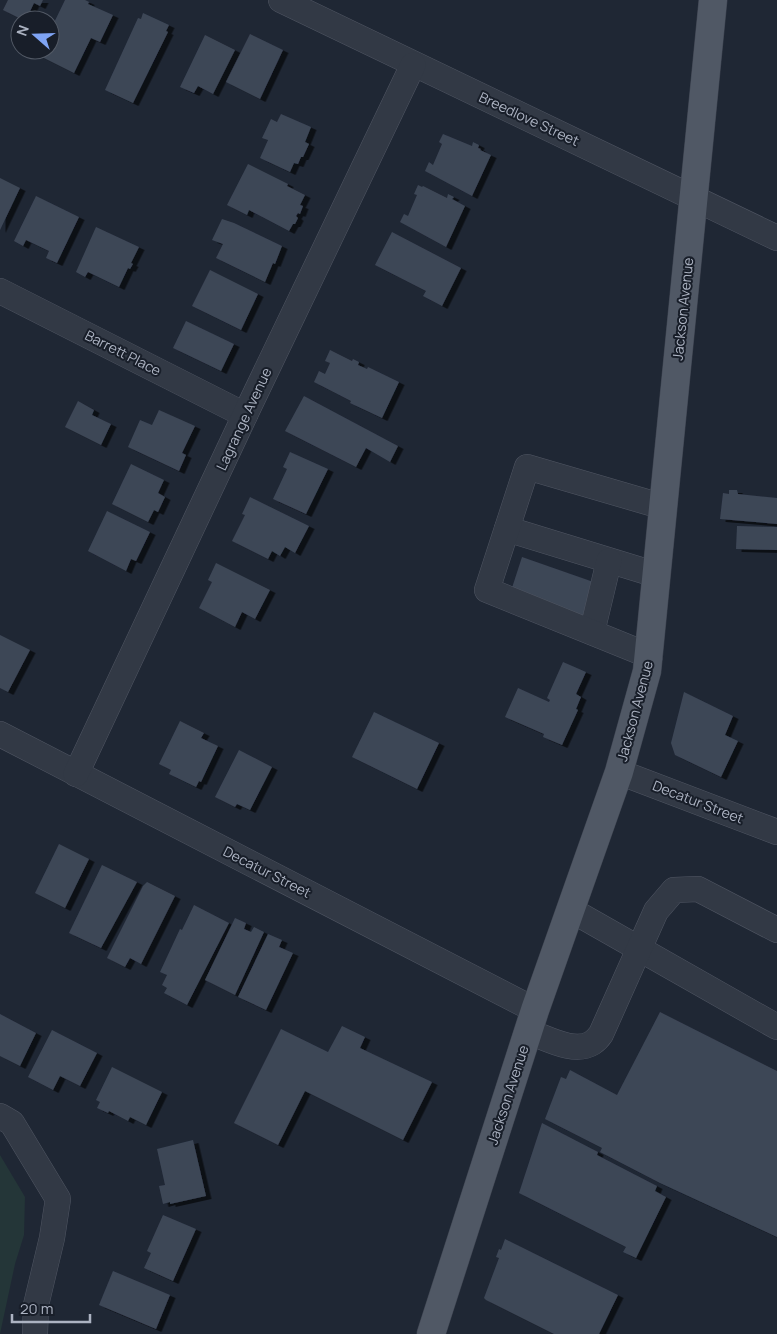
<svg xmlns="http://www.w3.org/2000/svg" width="777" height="1334" font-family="Manrope,sans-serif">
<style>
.green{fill:#243638}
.building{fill:#3d4657;filter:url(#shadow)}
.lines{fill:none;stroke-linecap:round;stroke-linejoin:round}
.minor-casing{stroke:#505663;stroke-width:26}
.major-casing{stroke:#3c424f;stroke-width:29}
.minor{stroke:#323945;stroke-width:25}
.major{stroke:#505865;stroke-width:28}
.labels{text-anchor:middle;stroke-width:4;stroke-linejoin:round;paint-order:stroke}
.street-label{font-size:14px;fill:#acb3c2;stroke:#181e29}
</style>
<defs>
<filter id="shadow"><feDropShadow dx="5.5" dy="3" stdDeviation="0" flood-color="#0009"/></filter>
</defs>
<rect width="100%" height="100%" fill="#1f2734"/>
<path class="green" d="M 0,1155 L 25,1197 L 24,1235 L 15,1264 L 0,1334 Z"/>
<g class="building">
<path d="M 8,0 L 43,0 L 40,6 L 34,3 L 26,20 L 23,20 L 3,10 Z"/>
<path d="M 65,0 L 85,0 L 89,2 L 88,4 L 113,15 L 100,42 L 91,38 L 74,73 L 38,55 L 41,50 L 50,50 L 50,31 Z"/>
<path d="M 143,13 L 169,25 L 166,31 L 168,32 L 133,103 L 105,90 L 138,18 L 141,19 Z"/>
<path d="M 250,34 L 283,50 L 260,99 L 226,82 Z"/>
<path d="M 205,35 L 235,50 L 213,94 L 198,86 L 194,93 L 180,87 Z"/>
<path d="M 281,114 L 311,127 L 305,142 L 309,144 L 303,157 L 301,157 L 298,164 L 294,163 L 290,172 L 260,158 L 268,140 L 262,138 L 271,119 L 277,122 Z"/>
<path d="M 443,134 L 472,146 L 473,142 L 479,145 L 478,148 L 481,149 L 480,150 L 491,155 L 472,196 L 425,171 L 429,162 L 433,165 L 442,144 L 439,142 Z"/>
<path d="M 248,164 L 288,184 L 287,186 L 305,195 L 300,205 L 303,206 L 300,214 L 298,213 L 296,216 L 298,218 L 295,224 L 293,224 L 289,231 L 249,210 L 247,215 L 227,205 Z"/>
<path d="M 0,178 L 20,188 L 0,230 Z"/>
<path d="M 418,185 L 422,187 L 423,186 L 447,198 L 448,194 L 454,197 L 452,199 L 465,206 L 446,247 L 400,222 L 404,214 L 408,216 L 417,195 L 414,194 Z"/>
<path d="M 36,196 L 79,217 L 57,263 L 46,258 L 49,251 L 26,240 L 23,246 L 14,241 Z"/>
<path d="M 222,219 L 234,223 L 282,246 L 275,264 L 273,263 L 265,282 L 216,258 L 223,244 L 212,240 Z"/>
<path d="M 96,227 L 139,247 L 131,263 L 133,264 L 130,269 L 128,268 L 119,287 L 88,272 L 85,277 L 76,272 Z"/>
<path d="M 392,232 L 461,268 L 442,306 L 423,296 L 426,291 L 375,265 Z"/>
<path d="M 210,270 L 258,294 L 241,330 L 192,306 Z"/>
<path d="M 186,321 L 234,344 L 221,371 L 173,348 Z"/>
<path d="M 330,350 L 352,361 L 353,359 L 359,362 L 358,365 L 367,369 L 368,367 L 399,382 L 382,418 L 350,403 L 351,401 L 314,382 L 319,371 L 325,374 L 330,363 L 325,361 Z"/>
<path d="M 304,396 L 398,446 L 390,462 L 366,448 L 356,467 L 285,431 Z"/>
<path d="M 78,401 L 94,410 L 92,415 L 111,424 L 101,445 L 65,427 Z"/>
<path d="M 159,410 L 195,426 L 182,453 L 186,455 L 179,471 L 128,447 L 140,420 L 152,425 Z"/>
<path d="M 290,452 L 328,469 L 306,514 L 273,499 L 287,469 L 283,467 Z"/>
<path d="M 131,464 L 164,480 L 158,493 L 165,497 L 158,512 L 154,510 L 148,522 L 112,504 Z"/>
<path d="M 729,490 L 737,490 L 738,494 L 777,498 L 777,524 L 720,519 L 723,493 L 729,494 Z"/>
<path d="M 250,497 L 309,526 L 295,553 L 285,547 L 280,556 L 272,551 L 268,559 L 232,541 L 245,515 L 242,514 Z"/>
<path d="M 107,511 L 150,532 L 136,561 L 131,559 L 126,571 L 88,551 Z"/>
<path d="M 737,526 L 777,527 L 777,550 L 736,549 Z"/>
<path d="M 522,557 L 602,585 L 591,619 L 511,591 Z"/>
<path d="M 216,563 L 270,590 L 255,619 L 242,612 L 235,627 L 199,608 L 212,582 L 208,580 Z"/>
<path d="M 0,635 L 30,650 L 8,692 L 0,688 Z"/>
<path d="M 563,662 L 586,672 L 576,694 L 581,697 L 576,709 L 578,710 L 562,745 L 543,737 L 544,734 L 505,717 L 518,688 L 549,702 L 550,700 L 547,698 Z"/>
<path d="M 684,692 L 733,716 L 725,735 L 738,741 L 721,777 L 675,755 L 671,743 Z"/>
<path d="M 374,712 L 439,743 L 417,789 L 352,757 Z"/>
<path d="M 180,721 L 204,733 L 201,738 L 218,746 L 201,782 L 199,781 L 196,787 L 169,774 L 171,770 L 159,764 Z"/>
<path d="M 239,750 L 272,767 L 250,810 L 237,804 L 235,807 L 215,797 Z"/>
<path d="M 59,844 L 89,859 L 65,908 L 35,893 Z"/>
<path d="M 102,865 L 137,882 L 101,948 L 69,933 Z"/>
<path d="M 147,882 L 175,896 L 141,964 L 130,958 L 125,967 L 107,958 L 143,886 Z"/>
<path d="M 194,905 L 229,923 L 187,1005 L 164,993 L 167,988 L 162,985 L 167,975 L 160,972 L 180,929 L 182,930 Z"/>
<path d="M 235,918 L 246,923 L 244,929 L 251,932 L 254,927 L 264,932 L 235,995 L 205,980 Z"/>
<path d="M 268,934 L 282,940 L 279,947 L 293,953 L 266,1010 L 238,997 Z"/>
<path d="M 660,1012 L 777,1071 L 777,1237 L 660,1183 L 600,1152 L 602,1148 L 545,1119 L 561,1077 L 566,1079 L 570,1070 L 617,1095 Z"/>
<path d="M 0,1014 L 36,1033 L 20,1066 L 0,1056 Z"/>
<path d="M 342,1026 L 365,1037 L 360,1048 L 432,1082 L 403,1140 L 305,1091 L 278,1145 L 234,1123 L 281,1029 L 328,1052 Z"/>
<path d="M 52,1030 L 97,1053 L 80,1086 L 60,1076 L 53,1090 L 28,1077 Z"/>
<path d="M 112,1067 L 162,1092 L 146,1125 L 130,1117 L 128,1121 L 109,1111 L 108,1113 L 97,1108 L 100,1102 L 96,1100 Z"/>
<path d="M 542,1123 L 598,1152 L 597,1155 L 657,1186 L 655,1191 L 666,1197 L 636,1258 L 623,1252 L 626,1247 L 519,1193 Z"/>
<path d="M 193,1140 L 206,1196 L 170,1204 L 170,1202 L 163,1204 L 159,1186 L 165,1185 L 157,1149 Z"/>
<path d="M 163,1215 L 196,1229 L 173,1281 L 144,1268 L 151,1253 L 147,1251 Z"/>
<path d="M 505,1239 L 618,1295 L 599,1334 L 554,1334 L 486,1300 L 484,1298 L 499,1258 L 496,1257 L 499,1249 L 501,1250 Z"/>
<path d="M 113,1271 L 170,1295 L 156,1329 L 99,1305 Z"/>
</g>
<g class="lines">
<defs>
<g id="minor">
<path d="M 281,0 L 777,238"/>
<path d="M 0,291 L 245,415"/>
<path d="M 507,529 L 657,575"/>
<path d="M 592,632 L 609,561"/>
<path d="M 650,656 L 487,590 L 527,467 L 664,507"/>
<path d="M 0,734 L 535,1010"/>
<path d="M 619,772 L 777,832"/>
<path d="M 76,774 L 245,415 L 413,65"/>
<path d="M 571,910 L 777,1027"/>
<path d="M 529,1032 C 547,1038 574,1054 592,1043 C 595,1041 599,1037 601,1034 L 656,911 L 674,890 L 698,889 L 777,930"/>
<path d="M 0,1116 L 12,1123 L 58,1199 L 52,1238 L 36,1305 L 35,1334"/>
</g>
<path id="major" d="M 431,1334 L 535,1010 L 619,772 L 647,671 L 713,0"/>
</defs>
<use href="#minor" class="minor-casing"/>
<use href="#major" class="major-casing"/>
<use href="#minor" class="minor"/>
<use href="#major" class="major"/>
</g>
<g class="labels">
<g class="street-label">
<text transform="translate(529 119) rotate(25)" y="5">Breedlove Street</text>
<text transform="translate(683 309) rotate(-84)" y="5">Jackson Avenue</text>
<text transform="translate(123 353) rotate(27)" y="5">Barrett Place</text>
<text transform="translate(244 419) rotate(-65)" y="5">Lagrange Avenue</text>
<text transform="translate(635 711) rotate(-75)" y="5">Jackson Avenue</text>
<text transform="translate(698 802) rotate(21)" y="5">Decatur Street</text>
<text transform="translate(267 872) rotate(27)" y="5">Decatur Street</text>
<text transform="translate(508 1095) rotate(-72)" y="5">Jackson Avenue</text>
</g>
</g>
<g transform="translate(35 35) rotate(290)"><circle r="24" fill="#181e29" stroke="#535a66"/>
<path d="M0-4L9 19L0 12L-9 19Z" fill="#7fa4f4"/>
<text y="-8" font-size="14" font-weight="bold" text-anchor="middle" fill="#acb3c2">N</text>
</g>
<path d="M12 1314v8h78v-8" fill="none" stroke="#acb3c2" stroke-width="2.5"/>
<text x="20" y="1314" font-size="15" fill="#acb3c2" stroke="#181e29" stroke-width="4" paint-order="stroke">20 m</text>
</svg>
